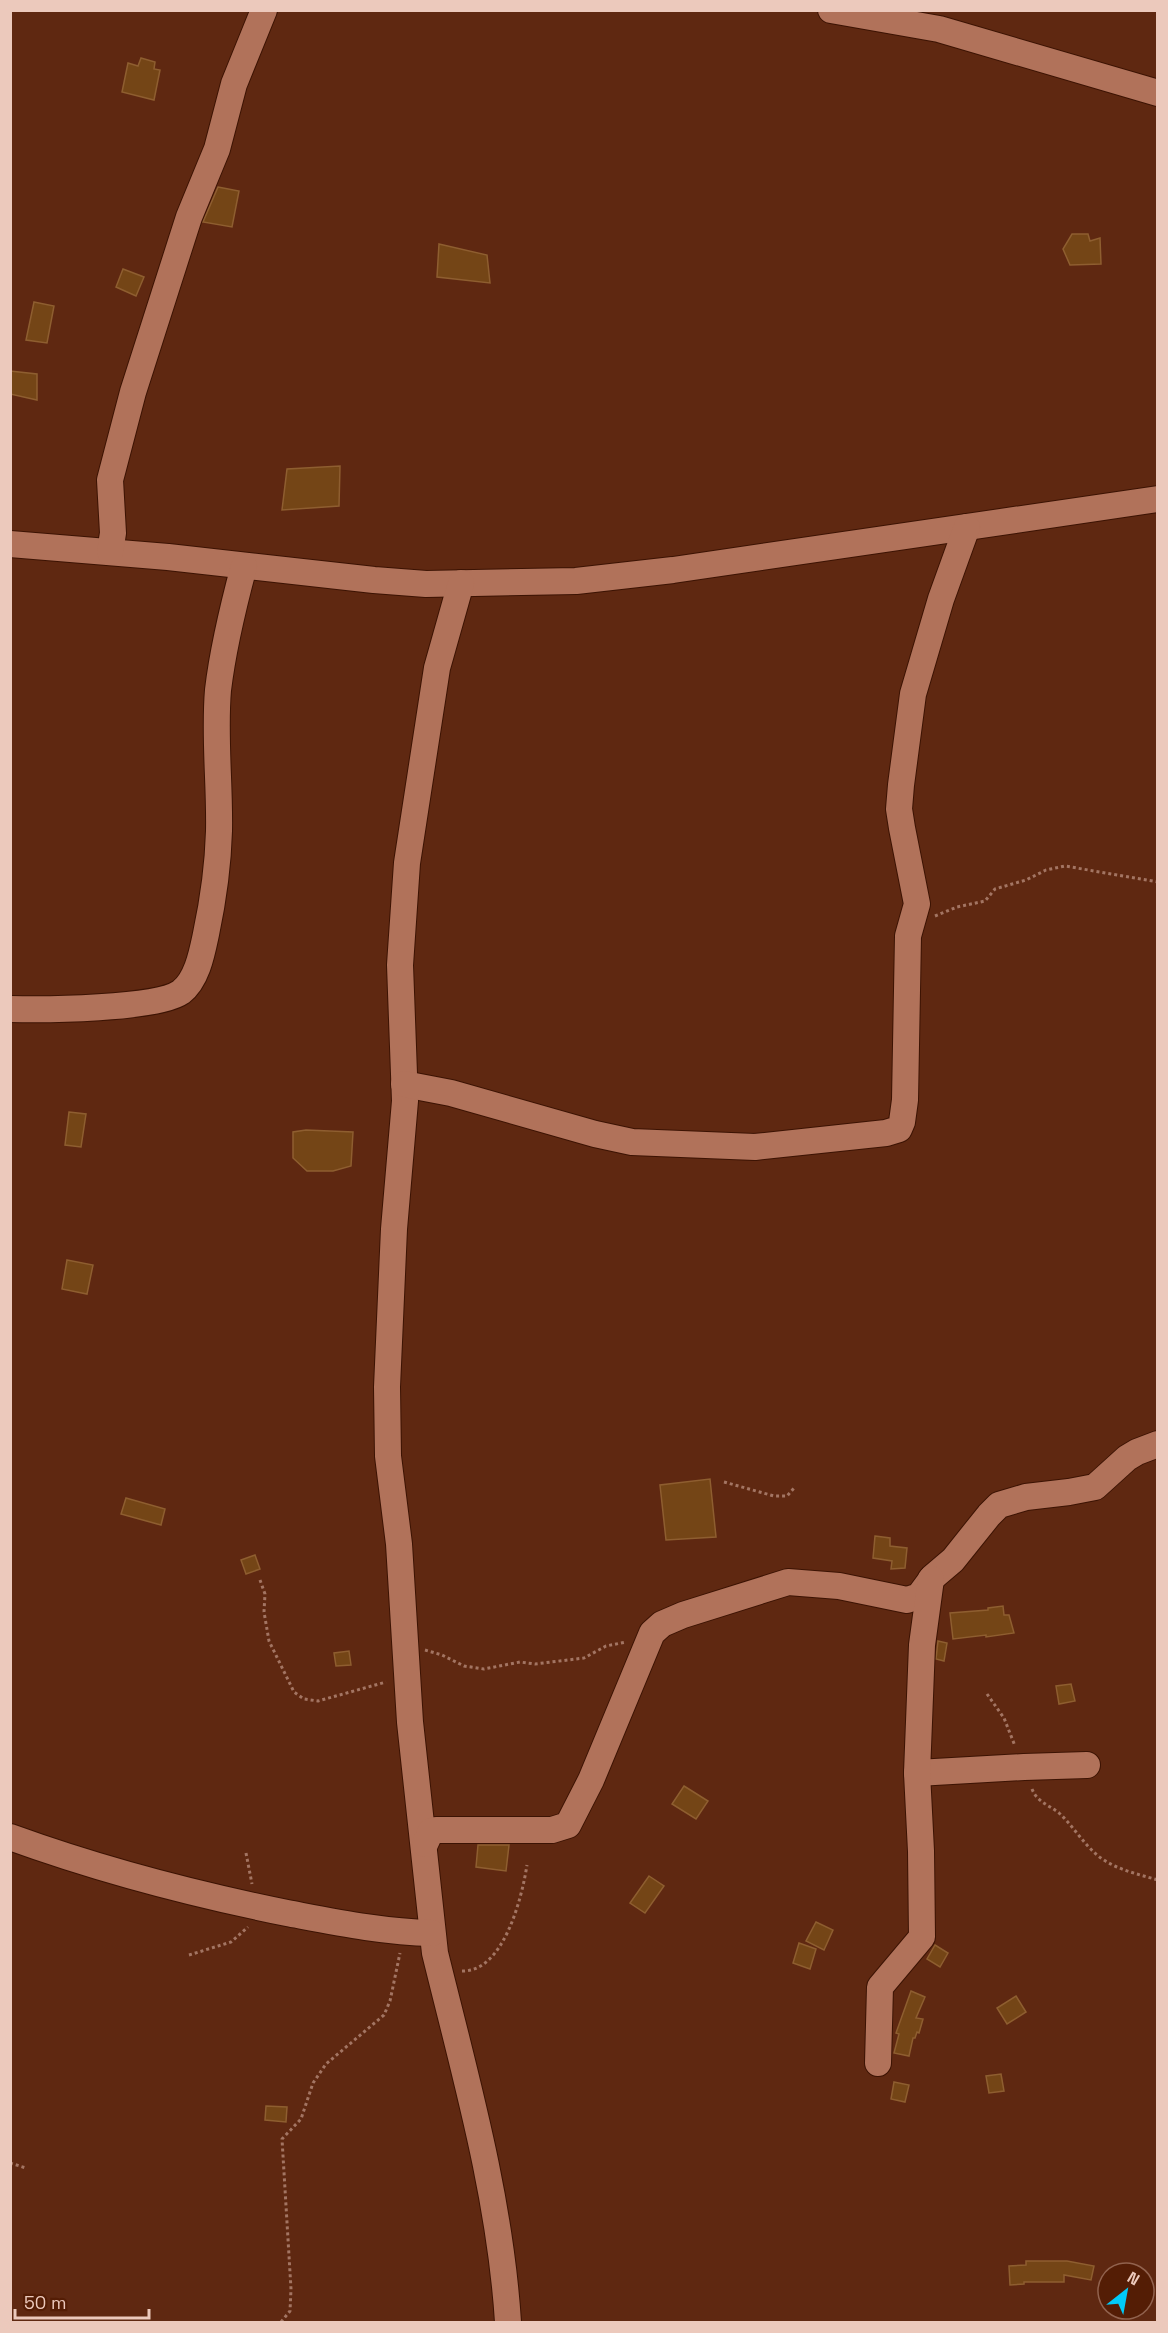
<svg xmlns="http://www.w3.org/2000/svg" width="1168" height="2333" font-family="'Space Grotesk',sans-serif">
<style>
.building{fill:#744516;stroke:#8e5e30;stroke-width:1.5}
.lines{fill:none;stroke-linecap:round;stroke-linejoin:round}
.minor-casing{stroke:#3c1303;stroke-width:28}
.path{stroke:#a37563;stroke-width:3;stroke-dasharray:3 3;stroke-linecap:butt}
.minor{stroke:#b1725a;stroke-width:26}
</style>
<rect width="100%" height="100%" fill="#5f2811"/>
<g class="building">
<path d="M 141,58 L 155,62 L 154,69 L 160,70 L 154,100 L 122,92 L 128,63 L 138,66 Z"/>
<path d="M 218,187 L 239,191 L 232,227 L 203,222 Z"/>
<path d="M 1072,234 L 1088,234 L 1090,241 L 1100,238 L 1101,264 L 1070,265 L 1063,249 Z"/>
<path d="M 439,244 L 487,255 L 490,283 L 437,277 Z"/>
<path d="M 123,269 L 144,277 L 136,296 L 116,287 Z"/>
<path d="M 34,302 L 54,306 L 47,343 L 26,340 Z"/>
<path d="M 10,371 L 37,374 L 37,400 L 10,394 Z"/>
<path d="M 340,466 L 339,506 L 282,510 L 287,469 Z"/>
<path d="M 69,1112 L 86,1114 L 81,1147 L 65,1145 Z"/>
<path d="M 306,1130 L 353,1132 L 351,1166 L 333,1171 L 307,1171 L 293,1158 L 293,1132 Z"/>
<path d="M 67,1260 L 93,1265 L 87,1294 L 62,1289 Z"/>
<path d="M 710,1479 L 716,1537 L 666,1540 L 660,1485 Z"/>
<path d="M 126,1498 L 165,1509 L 161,1525 L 121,1514 Z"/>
<path d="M 875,1536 L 890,1538 L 890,1546 L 907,1548 L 905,1568 L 891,1569 L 892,1561 L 873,1558 Z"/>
<path d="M 255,1555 L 260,1569 L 246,1574 L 241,1560 Z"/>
<path d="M 1003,1606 L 1004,1615 L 1009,1615 L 1014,1633 L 986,1637 L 986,1635 L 953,1639 L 950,1613 L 988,1610 L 988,1608 Z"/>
<path d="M 938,1641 L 947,1643 L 944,1661 L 936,1659 Z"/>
<path d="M 349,1651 L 351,1665 L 336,1666 L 334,1653 Z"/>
<path d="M 1071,1684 L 1075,1701 L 1059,1704 L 1056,1686 Z"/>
<path d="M 684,1786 L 708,1801 L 696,1819 L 672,1804 Z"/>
<path d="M 478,1845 L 509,1845 L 506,1871 L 476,1867 Z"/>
<path d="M 649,1876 L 664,1886 L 645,1913 L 630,1903 Z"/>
<path d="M 816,1922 L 833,1930 L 824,1950 L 806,1941 Z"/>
<path d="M 799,1943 L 816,1949 L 810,1969 L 793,1963 Z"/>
<path d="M 935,1945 L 948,1953 L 940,1967 L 927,1959 Z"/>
<path d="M 911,1991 L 925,1997 L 916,2018 L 923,2019 L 919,2033 L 917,2032 L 915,2038 L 913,2038 L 909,2056 L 894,2053 L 899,2034 L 896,2033 Z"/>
<path d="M 1016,1996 L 1026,2012 L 1007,2024 L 997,2008 Z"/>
<path d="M 1001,2074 L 1004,2091 L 989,2093 L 986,2076 Z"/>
<path d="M 894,2082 L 909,2085 L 905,2102 L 891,2099 Z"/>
<path d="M 266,2106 L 287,2107 L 286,2122 L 265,2120 Z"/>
<path d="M 1026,2261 L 1067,2261 L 1094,2266 L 1091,2280 L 1064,2275 L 1064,2282 L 1024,2282 L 1024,2284 L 1010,2285 L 1009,2266 L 1026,2265 Z"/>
</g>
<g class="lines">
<defs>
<g id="minor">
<path d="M 831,10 L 939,29 L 1158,93"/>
<path d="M 10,544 L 168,557 L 374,580 L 426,584 L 576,581 L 673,570 L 1158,499"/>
<path d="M 110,552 L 113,533 L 110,480 L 133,392 L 189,217 L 217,149 L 234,84 L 264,10"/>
<path d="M 461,583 L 437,668 L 407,863 L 400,965 L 405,1101 L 394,1229 L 387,1387 L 388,1456 L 399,1544 L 410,1722 L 435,1953 C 465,2075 500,2196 508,2322"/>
<path d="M 10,1009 C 43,1010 157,1009 181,992 C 197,980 202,953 206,934 C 213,901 218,866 219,831 C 220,784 214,737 218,690 C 223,648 233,607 244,566"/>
<path d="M 404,1084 L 451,1093 L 595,1134 L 632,1142 L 755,1147 L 886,1133 L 899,1129 L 902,1122 L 905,1100 L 908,936 L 917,904 L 902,828 L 899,809 L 901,785 L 913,694 L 941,599 L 967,527"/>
<path d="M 917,1773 L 1024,1767 L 1087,1765"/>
<path d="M 10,1837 C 101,1870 193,1894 287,1913 C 335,1922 383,1932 432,1933"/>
<path d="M 425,1844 L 431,1831 L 436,1830 L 552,1830 L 568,1825 L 591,1780 L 652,1633 L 662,1624 L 683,1615 L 788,1582 L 839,1586 L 907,1600 L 919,1596 L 933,1577 L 953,1560 L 989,1515 L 999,1505 L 1026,1497 L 1069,1492 L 1095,1487 L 1127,1458 L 1137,1452 L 1158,1444"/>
<path d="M 878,2063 L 880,1987 L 922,1937 L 921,1851 L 917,1773 L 922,1645 L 931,1579"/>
</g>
</defs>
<use href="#minor" class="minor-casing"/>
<g class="path">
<path d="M 935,916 L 957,907 L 985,901 L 995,889 L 1026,880 L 1046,870 L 1065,866 L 1158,882"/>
<path d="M 724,1482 L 774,1496 L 787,1496 L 794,1488"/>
<path d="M 260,1580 L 265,1594 L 264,1612 L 269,1641 L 294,1692 L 304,1699 L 318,1701 L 386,1682"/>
<path d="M 425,1650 L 442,1655 L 464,1666 L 484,1669 L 520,1662 L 535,1664 L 584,1658 L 606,1646 L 626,1642"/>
<path d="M 987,1694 L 1004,1718 L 1015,1746"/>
<path d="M 1032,1789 C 1037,1802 1049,1805 1059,1813 C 1073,1826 1083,1843 1097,1855 C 1114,1869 1137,1874 1158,1880"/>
<path d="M 246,1853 L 252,1884"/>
<path d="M 189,1955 L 231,1942 L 248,1927"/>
<path d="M 462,1971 C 504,1972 522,1897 527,1865"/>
<path d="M 10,2163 L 26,2168"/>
<path d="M 281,2322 L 290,2311 L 291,2289 L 282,2139 L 301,2119 L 313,2083 L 326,2064 L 384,2015 L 390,2001 L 400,1953"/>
</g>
<use href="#minor" class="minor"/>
</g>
<rect width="1168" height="2333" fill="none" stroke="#ecc9bc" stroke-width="24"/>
<g transform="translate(1126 2291) rotate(31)"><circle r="28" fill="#541d05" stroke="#91624e" stroke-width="1.5"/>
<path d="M0-4.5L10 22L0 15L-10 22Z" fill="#00cbf9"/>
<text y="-9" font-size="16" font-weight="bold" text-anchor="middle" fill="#ecc9bc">N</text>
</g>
<path d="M15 2309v9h134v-9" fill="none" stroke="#ecc9bc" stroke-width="3"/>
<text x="24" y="2309" font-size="18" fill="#ecc9bc" stroke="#541d05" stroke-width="4.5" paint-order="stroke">50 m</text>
</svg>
